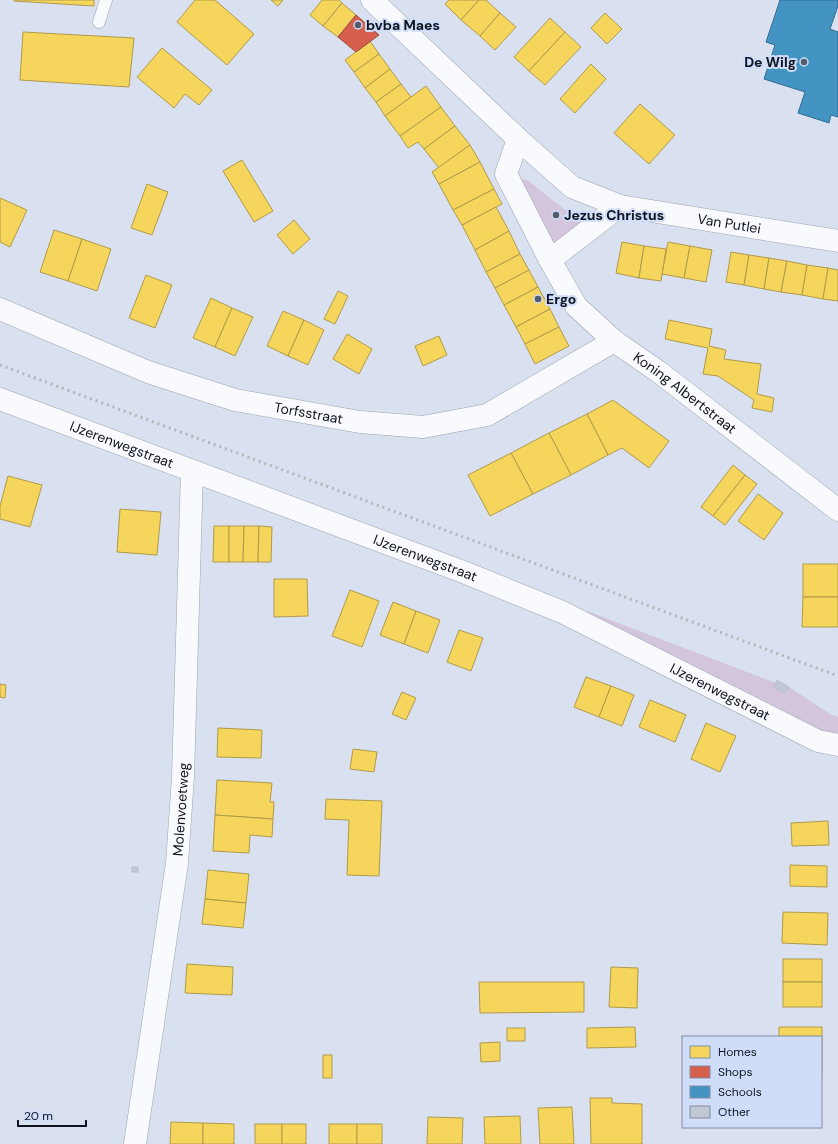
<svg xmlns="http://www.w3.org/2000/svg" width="838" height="1144" font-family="'DM Sans',sans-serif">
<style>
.green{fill:#d3c5de}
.homes{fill:#f6d55c;stroke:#b09b4a}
.shops{fill:#d6604d;stroke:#9a493f}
.schools{fill:#4393c3;stroke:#336d92}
.building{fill:#c1c8d5;stroke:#b9bfcc}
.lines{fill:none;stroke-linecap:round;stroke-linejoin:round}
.service-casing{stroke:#9da3af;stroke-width:13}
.minor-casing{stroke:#9da3af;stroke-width:23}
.tertiary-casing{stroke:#9da3af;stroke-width:23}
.service{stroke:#f9fafd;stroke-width:12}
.minor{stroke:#f9fafd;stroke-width:22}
.tertiary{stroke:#f9fafd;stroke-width:22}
.rail{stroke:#b3b5b8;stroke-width:3;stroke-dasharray:2 4;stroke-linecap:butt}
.poi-dot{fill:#555b68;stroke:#cfddf9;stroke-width:1.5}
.labels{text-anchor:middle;stroke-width:4;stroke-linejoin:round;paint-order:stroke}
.poi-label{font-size:14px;font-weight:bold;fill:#0e131f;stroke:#cfddf9;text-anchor:start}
.street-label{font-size:14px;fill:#0e131f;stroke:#cfddf9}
</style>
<rect width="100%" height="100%" fill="#d9e0ef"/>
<g class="green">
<path d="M 526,179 L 561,207 L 582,220 L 559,244 L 553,243 L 521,183 L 522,180 Z"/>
<path d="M 587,611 L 776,683 L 774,687 L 785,693 L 789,687 L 830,714 L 838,717 L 838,738 L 837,739 L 584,617 Z"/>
</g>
<g class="homes">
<path d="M 14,0 L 94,0 L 94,6 L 14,1 Z"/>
<path d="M 195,0 L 215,0 L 254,34 L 227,65 L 177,22 Z"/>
<path d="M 271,0 L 283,0 L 278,6 Z"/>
<path d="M 322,0 L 339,0 L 342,3 L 323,26 L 310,15 Z"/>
<path d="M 449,0 L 479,0 L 461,20 L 445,4 Z"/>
<path d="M 479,0 L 486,0 L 500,13 L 480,36 L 461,20 Z"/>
<path d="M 342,3 L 356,15 L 338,37 L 323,26 Z"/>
<path d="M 500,13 L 516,27 L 495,50 L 480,36 Z"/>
<path d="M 605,13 L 622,29 L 607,44 L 591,28 Z"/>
<path d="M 550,18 L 565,32 L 529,71 L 514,57 Z"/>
<path d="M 23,32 L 134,38 L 129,87 L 20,80 Z"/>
<path d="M 565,32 L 581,47 L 545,85 L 529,71 Z"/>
<path d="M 370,41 L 379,54 L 354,72 L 345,60 Z"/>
<path d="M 162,48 L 212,90 L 199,105 L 185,94 L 174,108 L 137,77 Z"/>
<path d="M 379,54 L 390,69 L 365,88 L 354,72 Z"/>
<path d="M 591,64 L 606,79 L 575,113 L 560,99 Z"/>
<path d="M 390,69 L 401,84 L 376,102 L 365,88 Z"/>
<path d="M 401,84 L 411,97 L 385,116 L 376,102 Z"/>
<path d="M 426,86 L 441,107 L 400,136 L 385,116 Z"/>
<path d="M 640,104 L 675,135 L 649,164 L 614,133 Z"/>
<path d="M 441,107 L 455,126 L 424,149 L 418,142 L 408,148 L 400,136 Z"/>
<path d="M 455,126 L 470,145 L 439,168 L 424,149 Z"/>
<path d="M 470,145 L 480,162 L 439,184 L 432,172 Z"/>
<path d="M 242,160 L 273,211 L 254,222 L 223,171 Z"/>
<path d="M 480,162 L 494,189 L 453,210 L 439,184 Z"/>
<path d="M 147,184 L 168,192 L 152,235 L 131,228 Z"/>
<path d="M 494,189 L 502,204 L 462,225 L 453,210 Z"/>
<path d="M 0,198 L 27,210 L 10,247 L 0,242 Z"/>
<path d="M 496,207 L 509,231 L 475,250 L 462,225 Z"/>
<path d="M 294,220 L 310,239 L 293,254 L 277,235 Z"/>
<path d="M 54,230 L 82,239 L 68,281 L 40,272 Z"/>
<path d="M 509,231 L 520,254 L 486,272 L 475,250 Z"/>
<path d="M 82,239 L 111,249 L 97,291 L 68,281 Z"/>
<path d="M 622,242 L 644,246 L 639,278 L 616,273 Z"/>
<path d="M 668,242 L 690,246 L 684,278 L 662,274 Z"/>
<path d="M 644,246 L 666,249 L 661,281 L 639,278 Z"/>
<path d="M 690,246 L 712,250 L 706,282 L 684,278 Z"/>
<path d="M 731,252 L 749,255 L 744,285 L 726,282 Z"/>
<path d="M 520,254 L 529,270 L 495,288 L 486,272 Z"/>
<path d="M 749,255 L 769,258 L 764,289 L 744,285 Z"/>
<path d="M 769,258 L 787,261 L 781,292 L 764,289 Z"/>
<path d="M 787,261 L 807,265 L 802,295 L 781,292 Z"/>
<path d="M 807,265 L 828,268 L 823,299 L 802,295 Z"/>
<path d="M 828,268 L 838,270 L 838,301 L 823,299 Z"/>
<path d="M 529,270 L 538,287 L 504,305 L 495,288 Z"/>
<path d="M 146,275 L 172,285 L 155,328 L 129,318 Z"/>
<path d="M 538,287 L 550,309 L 516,327 L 504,305 Z"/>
<path d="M 338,291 L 348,296 L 335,324 L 324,319 Z"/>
<path d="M 211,298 L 232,308 L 215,347 L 193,338 Z"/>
<path d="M 232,308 L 253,317 L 235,356 L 215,347 Z"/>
<path d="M 550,309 L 559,327 L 525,344 L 516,327 Z"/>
<path d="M 283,311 L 304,320 L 288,356 L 267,346 Z"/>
<path d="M 304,320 L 324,330 L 308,365 L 288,356 Z"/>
<path d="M 669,320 L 712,329 L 709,346 L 726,350 L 724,359 L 761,364 L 757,394 L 774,398 L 772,412 L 752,408 L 754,400 L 718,376 L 703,374 L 708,348 L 665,339 Z"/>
<path d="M 559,327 L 569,346 L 535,364 L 525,344 Z"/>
<path d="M 347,334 L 372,349 L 359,374 L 333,359 Z"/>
<path d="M 439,336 L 447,355 L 423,366 L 415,346 Z"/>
<path d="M 613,400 L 669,441 L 649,468 L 622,448 L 608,455 L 587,414 Z"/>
<path d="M 587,414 L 608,455 L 571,475 L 549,433 Z"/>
<path d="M 549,433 L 571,475 L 533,494 L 511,453 Z"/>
<path d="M 511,453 L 533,494 L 490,516 L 468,475 Z"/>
<path d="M 733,465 L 745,475 L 713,516 L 701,507 Z"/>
<path d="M 745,475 L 757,484 L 725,525 L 713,516 Z"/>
<path d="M 8,476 L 42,485 L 30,527 L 0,519 L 0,506 Z"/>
<path d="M 758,494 L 783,513 L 764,540 L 738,521 Z"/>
<path d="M 120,509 L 161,512 L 157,555 L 117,552 Z"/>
<path d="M 214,526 L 229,526 L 229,562 L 213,562 Z"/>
<path d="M 229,526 L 244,526 L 243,562 L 229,562 Z"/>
<path d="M 244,526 L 259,526 L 258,562 L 243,562 Z"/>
<path d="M 259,526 L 272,527 L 271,562 L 258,562 Z"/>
<rect x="803" y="564" width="35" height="33"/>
<path d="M 274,579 L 307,579 L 308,616 L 274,617 Z"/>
<path d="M 350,590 L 379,601 L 362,647 L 332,636 Z"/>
<path d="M 803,597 L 838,597 L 838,627 L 802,627 Z"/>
<path d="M 393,602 L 416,611 L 404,644 L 380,635 Z"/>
<path d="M 416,611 L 440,620 L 428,653 L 404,644 Z"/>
<path d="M 459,630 L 483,638 L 471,671 L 447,662 Z"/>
<path d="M 586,677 L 611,686 L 599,717 L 574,707 Z"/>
<path d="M 0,684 L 6,685 L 5,698 L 0,697 Z"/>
<path d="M 611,686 L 634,695 L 622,726 L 599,717 Z"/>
<path d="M 402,692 L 416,698 L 406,720 L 392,714 Z"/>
<path d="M 650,700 L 686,715 L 675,742 L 639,727 Z"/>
<path d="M 706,723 L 736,736 L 720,772 L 691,759 Z"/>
<path d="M 218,728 L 262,730 L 261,758 L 217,757 Z"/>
<path d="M 353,749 L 377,752 L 374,772 L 350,769 Z"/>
<path d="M 217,780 L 272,783 L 270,802 L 274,802 L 273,819 L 215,815 Z"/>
<path d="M 326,799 L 382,801 L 379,876 L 347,875 L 349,820 L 325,819 Z"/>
<path d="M 215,815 L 273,819 L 272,837 L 250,835 L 249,853 L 213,851 Z"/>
<path d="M 828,821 L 829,845 L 792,846 L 791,823 Z"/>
<path d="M 790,865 L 827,866 L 827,887 L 790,886 Z"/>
<path d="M 208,870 L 249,874 L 246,903 L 205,899 Z"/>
<path d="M 205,899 L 246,903 L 243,928 L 202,924 Z"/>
<path d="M 783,912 L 828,913 L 827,945 L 782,943 Z"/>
<rect x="783" y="959" width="39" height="23"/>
<path d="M 187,964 L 233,967 L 232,995 L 185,993 Z"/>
<path d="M 611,967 L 638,968 L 637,1008 L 609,1007 Z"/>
<path d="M 479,982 L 584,982 L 584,1012 L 480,1013 Z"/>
<rect x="783" y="982" width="39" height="25"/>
<path d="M 635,1027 L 636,1047 L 587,1048 L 587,1028 Z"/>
<path d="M 779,1027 L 822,1027 L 822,1048 L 821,1048 L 821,1037 L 779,1037 Z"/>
<rect x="507" y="1028" width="18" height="13"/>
<path d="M 500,1042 L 500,1061 L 481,1062 L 480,1043 Z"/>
<rect x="821" y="1048" width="1" height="25"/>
<rect x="323" y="1055" width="9" height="23"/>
<path d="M 590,1098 L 612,1098 L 612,1103 L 642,1104 L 642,1144 L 591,1144 Z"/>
<path d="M 572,1107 L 574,1144 L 540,1144 L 538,1108 Z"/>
<path d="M 520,1116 L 521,1144 L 485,1144 L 484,1117 Z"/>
<path d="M 428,1117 L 463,1118 L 462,1144 L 427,1144 Z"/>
<path d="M 171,1122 L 203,1123 L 203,1144 L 170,1144 Z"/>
<path d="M 203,1123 L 234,1124 L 234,1144 L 203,1144 Z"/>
<rect x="255" y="1124" width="27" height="20"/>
<rect x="282" y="1124" width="24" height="20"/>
<rect x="329" y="1124" width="28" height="20"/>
<rect x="357" y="1124" width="25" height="20"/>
</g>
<path class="shops" d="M 356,15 L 379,35 L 356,52 L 338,37 Z"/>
<path class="schools" d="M 780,0 L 838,0 L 838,6 L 830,29 L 838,32 L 838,117 L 831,115 L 829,123 L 798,113 L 805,92 L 764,79 L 775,45 L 766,42 Z"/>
<g class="building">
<path d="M 777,680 L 789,687 L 785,693 L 773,687 Z"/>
<rect x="132" y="867" width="6" height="5"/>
</g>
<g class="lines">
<defs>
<path id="service" d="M 99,22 L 106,0"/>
<g id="minor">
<path id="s1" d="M 518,139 L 506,174 L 550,260 L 576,306 L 614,341 L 659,372 L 838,510"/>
<path d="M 550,260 L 620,206"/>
<path id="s2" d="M 0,309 L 148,372 L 235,400 L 360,422 L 423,427 L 487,415 L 614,341"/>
<path id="s3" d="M 0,399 L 466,573 L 562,612 L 818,741 L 838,745"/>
<path id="s4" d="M 135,1144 L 177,863 L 183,777 L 192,471"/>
</g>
<g id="tertiary">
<path id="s5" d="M 372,0 L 518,139 L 572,187 L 620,206 L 838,241"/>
</g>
</defs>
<use href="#service" class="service-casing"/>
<use href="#minor" class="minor-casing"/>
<use href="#tertiary" class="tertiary-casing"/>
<use href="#service" class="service"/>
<use href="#minor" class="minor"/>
<use href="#tertiary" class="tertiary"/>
<path class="rail" d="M 0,365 L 838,676"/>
</g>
<g class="poi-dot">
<circle cx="358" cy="25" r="4"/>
<circle cx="804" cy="62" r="4"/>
<circle cx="556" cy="215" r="4"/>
<circle cx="538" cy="299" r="4"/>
</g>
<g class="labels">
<g class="poi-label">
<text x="366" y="30">bvba Maes</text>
<text x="796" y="67" text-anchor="end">De Wilg</text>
<text x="564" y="220">Jezus Christus</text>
<text x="546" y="304">Ergo</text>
</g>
<g class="street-label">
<text dy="5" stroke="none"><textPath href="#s5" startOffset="436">Van Putlei</textPath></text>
<text dy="5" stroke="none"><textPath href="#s1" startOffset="326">Koning Albertstraat</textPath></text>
<text dy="5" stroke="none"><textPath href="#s2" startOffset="327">Torfsstraat</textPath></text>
<text dy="5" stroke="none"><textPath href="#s3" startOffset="130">IJzerenwegstraat</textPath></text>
<text dy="5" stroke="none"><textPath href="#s3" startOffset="454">IJzerenwegstraat</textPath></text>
<text dy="5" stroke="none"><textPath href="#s3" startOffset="778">IJzerenwegstraat</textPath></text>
<text dy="5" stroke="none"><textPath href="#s4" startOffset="338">Molenvoetweg</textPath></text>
</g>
</g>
<rect x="682" y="1036" width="140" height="92" fill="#cfddf9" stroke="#828ca2"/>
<rect x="690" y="1046" width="20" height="12" fill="#f6d55c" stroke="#828ca2"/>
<text x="718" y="1056" font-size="12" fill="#0e131f">Homes</text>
<rect x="690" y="1066" width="20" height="12" fill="#d6604d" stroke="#828ca2"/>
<text x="718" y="1076" font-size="12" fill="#0e131f">Shops</text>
<rect x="690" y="1086" width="20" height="12" fill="#4393c3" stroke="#828ca2"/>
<text x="718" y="1096" font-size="12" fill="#0e131f">Schools</text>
<rect x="690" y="1106" width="20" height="12" fill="#c1c8d5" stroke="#828ca2"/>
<text x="718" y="1116" font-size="12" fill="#0e131f">Other</text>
<path d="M18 1120v6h68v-6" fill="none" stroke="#0e131f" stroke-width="2"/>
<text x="24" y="1120" font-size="12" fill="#0e131f" stroke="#cfddf9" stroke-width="3" paint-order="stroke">20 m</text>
</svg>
